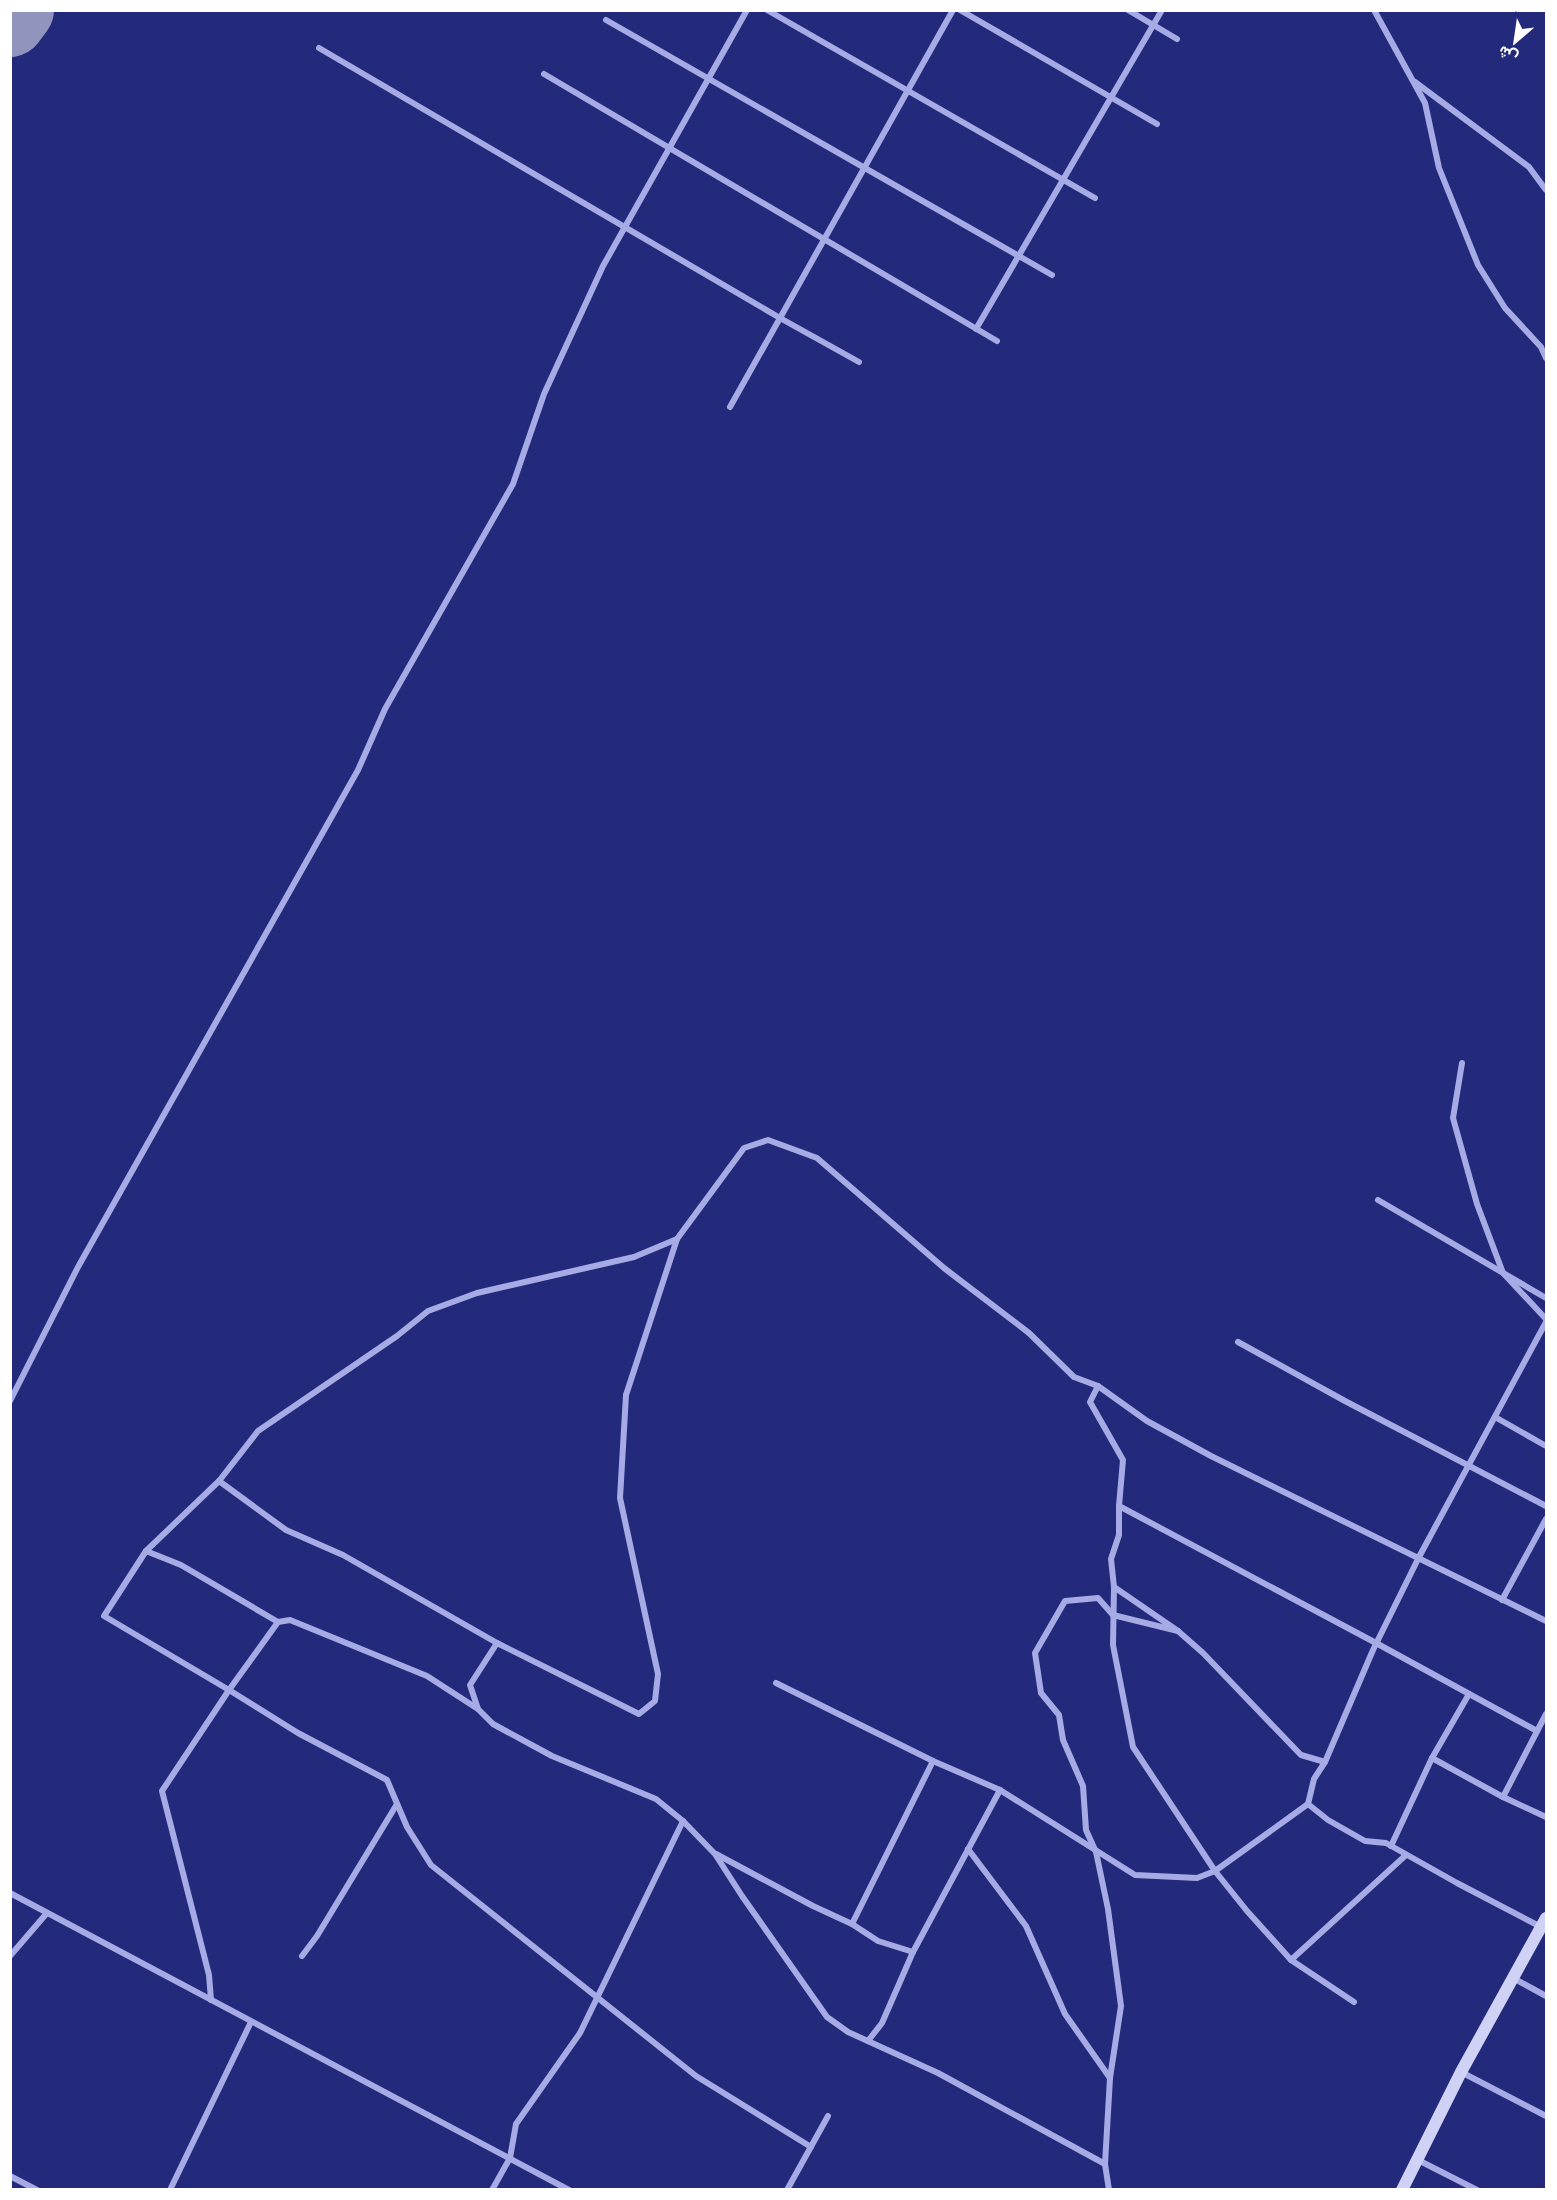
<svg xmlns="http://www.w3.org/2000/svg" width="1557" height="2200" font-family="Roboto,Vazirmatn,sans-serif">
<style>
.lines{fill:none;stroke-linecap:round;stroke-linejoin:round}
.runway{stroke:#9194bd;stroke-width:70}
.minor{stroke:#a6abe5;stroke-width:6}
.secondary{stroke:#cfd2f5;stroke-width:12}
</style>
<rect width="100%" height="100%" fill="#23297b"/>
<g class="lines">
<path class="runway" d="M 10,22 L 19,10"/>
<g class="minor">
<path d="M 767,10 L 1095,198"/>
<path d="M 960,10 L 1157,124"/>
<path d="M 1128,10 L 1177,39"/>
<path d="M 1374,10 L 1425,103 L 1439,168 L 1478,265 L 1505,308 L 1541,347 L 1546,358"/>
<path d="M 606,20 L 1052,275"/>
<path d="M 319,48 L 780,318 L 859,362"/>
<path d="M 544,74 L 997,341"/>
<path d="M 1415,82 L 1529,167 L 1546,190"/>
<path d="M 976,329 L 1162,10"/>
<path d="M 730,407 L 953,10"/>
<path d="M 1462,1063 L 1453,1118 L 1477,1204 L 1503,1273 L 1546,1319"/>
<path d="M 1378,1200 L 1546,1298"/>
<path d="M 1238,1342 L 1345,1401 L 1546,1506"/>
<path d="M 1098,1386 L 1090,1402 L 1123,1460 L 1119,1506 L 1119,1535 L 1111,1559 L 1114,1587 L 1113,1645 L 1133,1747 L 1215,1871 L 1247,1911 L 1291,1960 L 1354,2002"/>
<path d="M 10,1401 L 78,1267 L 358,770 L 385,709 L 513,484 L 544,394 L 603,266 L 747,10"/>
<path d="M 1495,1417 L 1546,1446"/>
<path d="M 219,1481 L 286,1530 L 343,1555 L 497,1643 L 639,1714 L 655,1701 L 658,1674 L 620,1498 L 626,1395 L 677,1239"/>
<path d="M 1119,1506 L 1376,1643 L 1537,1731"/>
<path d="M 146,1551 L 181,1565 L 278,1622"/>
<path d="M 1114,1587 L 1178,1631 L 1203,1653 L 1301,1755 L 1325,1762"/>
<path d="M 1502,1600 L 1546,1519"/>
<path d="M 776,1683 L 933,1761 L 1000,1790 L 1135,1875 L 1197,1878 L 1215,1871 L 1308,1804"/>
<path d="M 478,1709 L 470,1685 L 497,1643"/>
<path d="M 1432,1758 L 1503,1797 L 1546,1817"/>
<path d="M 1503,1797 L 1546,1714"/>
<path d="M 1391,1846 L 1432,1758 L 1469,1694"/>
<path d="M 968,1849 L 1026,1926 L 1065,2014 L 1110,2078 L 1105,2164 L 1109,2190"/>
<path d="M 716,1854 L 813,1906 L 852,1924 L 878,1941 L 913,1952"/>
<path d="M 10,1893 L 569,2190"/>
<path d="M 852,1924 L 933,1761"/>
<path d="M 1541,1927 L 1457,1883 L 1386,1843 L 1365,1841 L 1328,1820 L 1308,1804 L 1314,1779 L 1325,1762 L 1373,1650 L 1419,1557 L 1546,1322"/>
<path d="M 10,1956 L 47,1913"/>
<path d="M 302,1956 L 317,1936 L 397,1804"/>
<path d="M 1291,1960 L 1406,1855"/>
<path d="M 1513,1978 L 1546,1996"/>
<path d="M 211,2000 L 209,1975 L 162,1791 L 229,1690 L 278,1622 L 290,1620 L 427,1676 L 478,1709 L 493,1724 L 552,1756 L 656,1799 L 683,1821 L 715,1854 L 742,1896 L 827,2017 L 848,2032 L 938,2073 L 1105,2164"/>
<path d="M 868,2041 L 882,2023 L 913,1952 L 1000,1790"/>
<path d="M 1461,2072 L 1546,2116"/>
<path d="M 1110,2078 L 1121,2006 L 1108,1909 L 1096,1852 L 1086,1830 L 1083,1786 L 1063,1740 L 1059,1715 L 1041,1693 L 1035,1653 L 1065,1601 L 1098,1598 L 1113,1615 L 1178,1631"/>
<path d="M 811,2147 L 696,2076 L 431,1865 L 407,1827 L 387,1780 L 298,1733 L 229,1690 L 104,1616 L 146,1551 L 219,1481 L 258,1431 L 397,1336 L 428,1311 L 477,1293 L 634,1257 L 677,1239 L 744,1148 L 768,1140 L 817,1158 L 944,1268 L 1029,1333 L 1074,1377 L 1098,1386 L 1147,1421 L 1211,1456 L 1546,1621"/>
<path d="M 1418,2160 L 1477,2190"/>
<path d="M 10,2176 L 37,2190"/>
<path d="M 170,2190 L 251,2022"/>
<path d="M 492,2190 L 510,2158 L 516,2124 L 580,2033 L 683,1821"/>
<path d="M 787,2190 L 828,2116"/>
</g>
<path class="secondary" d="M 1402,2190 L 1461,2072 L 1546,1918"/>
</g>
<rect width="1557" height="2200" fill="none" stroke="#ffffff" stroke-width="24"/>
<g transform="translate(1515 42) rotate(209)" stroke="#23297b" stroke-width="4.5" paint-order="stroke">
<path d="M0-4.5L10 22L0 15L-10 22Z" fill="#ffffff"/>
<text y="-9" font-size="16" font-weight="bold" text-anchor="middle" fill="#ffffff">ش</text>
</g>
</svg>
